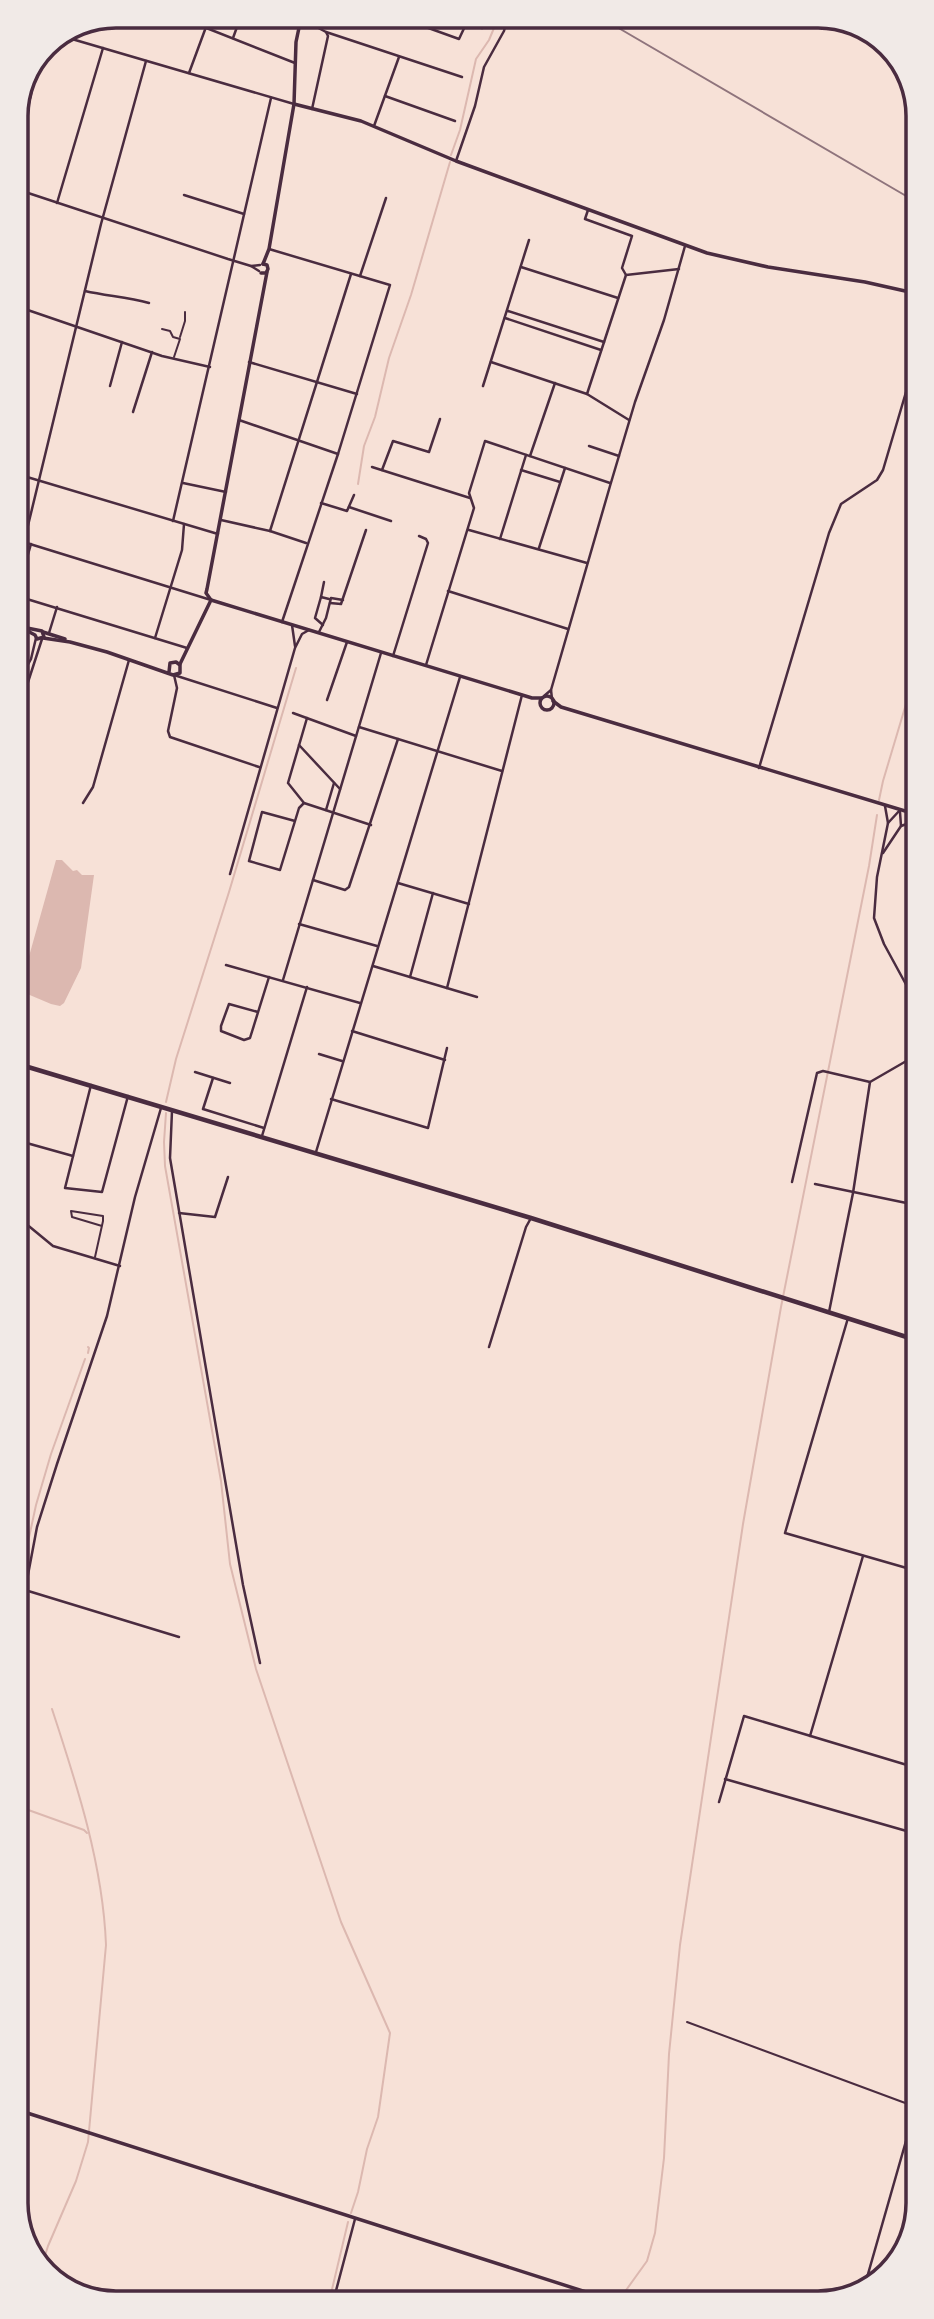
<svg xmlns="http://www.w3.org/2000/svg" width="934" height="2319" font-family="Bitter,serif">
<style>
.water{fill:#dcb8b0}
.lines{fill:none;stroke-linecap:round;stroke-linejoin:round}
.stream{stroke:#dcb8b0;stroke-width:2}
.service{stroke:#4a2c40;stroke-width:2}
.minor{stroke:#4a2c40;stroke-width:2.5}
.tertiary{stroke:#4a2c40;stroke-width:3.5}
.primary{stroke:#4a2c40;stroke-width:4.5}
.rail{stroke:#8f747c;stroke-width:2}
.rim{fill:none;stroke:#4a2c40;stroke-width:3.5}
</style>
<rect width="100%" height="100%" fill="#f7e1d7"/>
<path class="water" d="M 56,860 L 62,860 L 73,871 L 77,870 L 82,875 L 94,875 L 81,968 L 64,1003 L 60,1006 L 51,1004 L 25,993 L 22,990 L 21,985 Z"/>
<g class="lines">
<g class="stream">
<path d="M 451,155 L 460,130 L 476,59 L 489,40 L 499,16"/>
<path d="M 358,484 L 364,446 L 375,417 L 389,358 L 411,295 L 450,162"/>
<path d="M 879,800 L 883,781 L 915,674"/>
<path d="M 166,1102 L 176,1059 L 229,892 L 296,668"/>
<path d="M 166,1113 L 164,1142 L 165,1166 L 221,1481 L 230,1564 L 256,1669 L 341,1922 L 390,2033 L 378,2117 L 367,2149 L 358,2192 L 351,2213"/>
<path d="M 88,1347 L 89,1348 L 88,1353"/>
<path d="M 19,1584 L 36,1505 L 51,1454 L 85,1359"/>
<path d="M 20,1807 L 84,1830 L 87,1833"/>
<path d="M 42,2265 L 48,2246 L 76,2181 L 88,2142 L 106,1945 C 103,1865 77,1785 52,1709"/>
<path d="M 619,2300 L 647,2261 L 655,2233 L 664,2158 L 669,2054 L 680,1945 L 743,1524 L 781,1307 L 869,866 L 877,815"/>
<path d="M 329,2302 L 348,2222"/>
</g>
<g class="service">
<path d="M 162,329 L 170,331 L 173,337 L 180,339 L 174,357"/>
<path d="M 180,337 L 185,321 L 185,312"/>
<path d="M 95,1257 L 103,1221 L 103,1216 L 71,1211 L 72,1217 L 102,1226"/>
<path d="M 687,2022 L 916,2107"/>
</g>
<g class="minor">
<path d="M 176,16 L 295,63"/>
<path d="M 395,16 L 459,39 L 467,22"/>
<path d="M 450,16 L 482,28"/>
<path d="M 307,22 L 326,32 L 328,36 L 312,109"/>
<path d="M 307,22 L 319,16"/>
<path d="M 326,32 L 462,77"/>
<path d="M 65,37 L 294,104"/>
<path d="M 233,38 L 241,16"/>
<path d="M 189,73 L 206,27"/>
<path d="M 385,96 L 455,121"/>
<path d="M 16,119 L 26,122"/>
<path d="M 374,126 L 399,57"/>
<path d="M 16,161 L 39,58"/>
<path d="M 456,161 L 475,106 L 484,67 L 504,31 L 508,16"/>
<path d="M 16,189 L 228,259 L 251,266 L 260,265"/>
<path d="M 184,195 L 244,214"/>
<path d="M 57,203 L 103,48"/>
<path d="M 588,210 L 585,219 L 632,236 L 622,268 L 626,275"/>
<path d="M 269,249 L 390,285 L 338,454 L 282,622"/>
<path d="M 251,266 L 259,271"/>
<path d="M 521,267 L 618,298"/>
<path d="M 360,276 L 386,198"/>
<path d="M 85,291 C 107,296 127,297 149,303"/>
<path d="M 16,306 L 162,356 L 210,367"/>
<path d="M 508,311 L 604,342"/>
<path d="M 505,318 L 601,350"/>
<path d="M 249,362 L 357,394"/>
<path d="M 491,362 L 587,394 L 629,420"/>
<path d="M 110,386 L 122,342"/>
<path d="M 483,386 L 529,240"/>
<path d="M 587,394 L 626,275 L 679,269"/>
<path d="M 133,412 L 152,352"/>
<path d="M 239,420 L 338,454"/>
<path d="M 589,446 L 619,456"/>
<path d="M 530,456 L 555,383"/>
<path d="M 372,467 L 470,498"/>
<path d="M 382,470 L 393,441 L 429,452 L 440,419"/>
<path d="M 521,470 L 560,482"/>
<path d="M 17,474 L 218,534"/>
<path d="M 183,483 L 226,492"/>
<path d="M 321,503 L 347,511 L 354,495"/>
<path d="M 349,507 L 391,521"/>
<path d="M 221,520 L 270,531 L 306,543"/>
<path d="M 173,521 L 271,98"/>
<path d="M 469,530 L 587,563"/>
<path d="M 270,531 L 351,274"/>
<path d="M 500,539 L 526,455"/>
<path d="M 17,540 L 211,600"/>
<path d="M 24,542 L 101,224 L 146,61"/>
<path d="M 539,548 L 565,468"/>
<path d="M 448,591 L 568,629"/>
<path d="M 17,593 L 31,544"/>
<path d="M 17,596 L 187,648"/>
<path d="M 321,597 L 324,582"/>
<path d="M 330,603 L 341,604 L 366,530"/>
<path d="M 292,625 L 295,646"/>
<path d="M 323,625 L 315,618 L 321,597 L 329,599"/>
<path d="M 319,632 L 326,618 L 331,598 L 343,600"/>
<path d="M 49,633 L 57,607"/>
<path d="M 155,638 L 182,550 L 184,524"/>
<path d="M 393,656 L 428,543 L 426,539 L 419,536"/>
<path d="M 426,665 L 474,508 L 469,493 L 485,441 L 610,483"/>
<path d="M 174,675 L 177,688 L 168,731 L 170,737 L 259,767"/>
<path d="M 174,675 L 277,708"/>
<path d="M 544,696 L 551,690"/>
<path d="M 552,699 L 551,690 L 610,486 L 635,402 L 664,320 L 685,246"/>
<path d="M 22,700 L 19,681 L 31,659 L 36,638"/>
<path d="M 327,700 L 347,642"/>
<path d="M 293,713 L 356,736"/>
<path d="M 17,716 L 42,639"/>
<path d="M 307,718 L 288,783 L 304,803 L 371,825"/>
<path d="M 359,727 L 502,771"/>
<path d="M 299,745 L 340,789"/>
<path d="M 759,768 L 829,533 L 841,504 L 877,480 L 883,470 L 914,365"/>
<path d="M 83,803 L 93,787 L 129,660"/>
<path d="M 885,806 L 888,823 L 877,877 L 874,918 L 884,944 L 915,1001"/>
<path d="M 326,810 L 334,783"/>
<path d="M 900,812 L 901,826"/>
<path d="M 295,821 L 262,812 L 249,861 L 280,870 L 299,808 L 304,803"/>
<path d="M 888,823 L 900,810"/>
<path d="M 883,853 L 901,826 L 915,821"/>
<path d="M 230,874 L 295,648 L 302,634 L 309,630"/>
<path d="M 313,880 L 345,890 L 349,887 L 398,739"/>
<path d="M 398,883 L 469,904"/>
<path d="M 299,924 L 377,946"/>
<path d="M 226,965 L 360,1003"/>
<path d="M 373,966 L 477,997"/>
<path d="M 410,977 L 433,893"/>
<path d="M 283,980 L 381,653"/>
<path d="M 447,988 L 522,695"/>
<path d="M 258,1012 L 229,1004 L 221,1026 L 221,1031 L 244,1040 L 250,1038 L 269,977"/>
<path d="M 352,1031 L 445,1060"/>
<path d="M 319,1054 L 342,1061"/>
<path d="M 195,1072 L 230,1083"/>
<path d="M 213,1078 L 203,1109 L 264,1128"/>
<path d="M 91,1085 L 65,1188 L 102,1192 L 128,1096"/>
<path d="M 331,1099 L 428,1128 L 447,1048"/>
<path d="M 172,1111 L 170,1158 L 243,1585 L 260,1663"/>
<path d="M 262,1136 L 307,987"/>
<path d="M 18,1143 L 23,1142 L 73,1156"/>
<path d="M 316,1152 L 460,677"/>
<path d="M 792,1182 L 817,1073 L 823,1071 L 870,1082"/>
<path d="M 815,1184 L 916,1205"/>
<path d="M 179,1213 L 215,1217 L 228,1177"/>
<path d="M 19,1218 L 53,1246 L 120,1266"/>
<path d="M 829,1312 L 853,1193 L 870,1082 L 915,1056"/>
<path d="M 848,1318 L 785,1533 L 917,1571"/>
<path d="M 489,1347 L 526,1227 L 531,1218"/>
<path d="M 25,1590 L 179,1637"/>
<path d="M 19,1602 L 27,1580 L 37,1527 L 57,1464 L 107,1316 L 135,1197 L 161,1108"/>
<path d="M 810,1736 L 863,1556"/>
<path d="M 725,1779 L 917,1834"/>
<path d="M 719,1802 L 744,1716 L 917,1768"/>
<path d="M 864,2288 L 918,2099"/>
<path d="M 333,2302 L 355,2219"/>
</g>
<g class="tertiary">
<path d="M 298,16 L 297,21 L 301,23 L 305,21 L 304,16"/>
<path d="M 294,104 L 361,121 L 456,161 L 707,253 L 768,267 L 865,282 L 914,293"/>
<path d="M 263,264 L 269,249 L 294,104 L 296,42 L 300,23"/>
<path d="M 261,273 L 266,273 L 268,269 L 267,265 L 263,264"/>
<path d="M 211,600 L 532,698 L 542,698"/>
<path d="M 211,600 L 206,593 L 207,589 L 267,272"/>
<path d="M 17,626 L 42,631 L 44,637 L 37,639 L 35,635 L 20,627"/>
<path d="M 43,632 L 65,639"/>
<path d="M 43,638 L 70,642 L 107,652 L 173,675 L 180,673 L 180,665 L 176,662 L 170,663 L 169,672"/>
<path d="M 180,664 L 211,600"/>
<circle cx="547" cy="703" r="7"/>
<path d="M 553,701 L 561,707 L 915,814"/>
<path d="M 21,2111 L 611,2300"/>
</g>
<path class="primary" d="M 18,1064 L 531,1218 L 916,1340"/>
<path class="rail" d="M 598,16 L 913,200"/>
</g>
<path d="M0 0H934V2319H0ZM116 28H818A88 88 0 0 1 906 116V2203A88 88 0 0 1 818 2291H116A88 88 0 0 1 28 2203V116A88 88 0 0 1 116 28Z" fill="#f1eae7" fill-rule="evenodd"/>
<path class="rim" d="M116 28H818A88 88 0 0 1 906 116V2203A88 88 0 0 1 818 2291H116A88 88 0 0 1 28 2203V116A88 88 0 0 1 116 28Z"/>
</svg>
